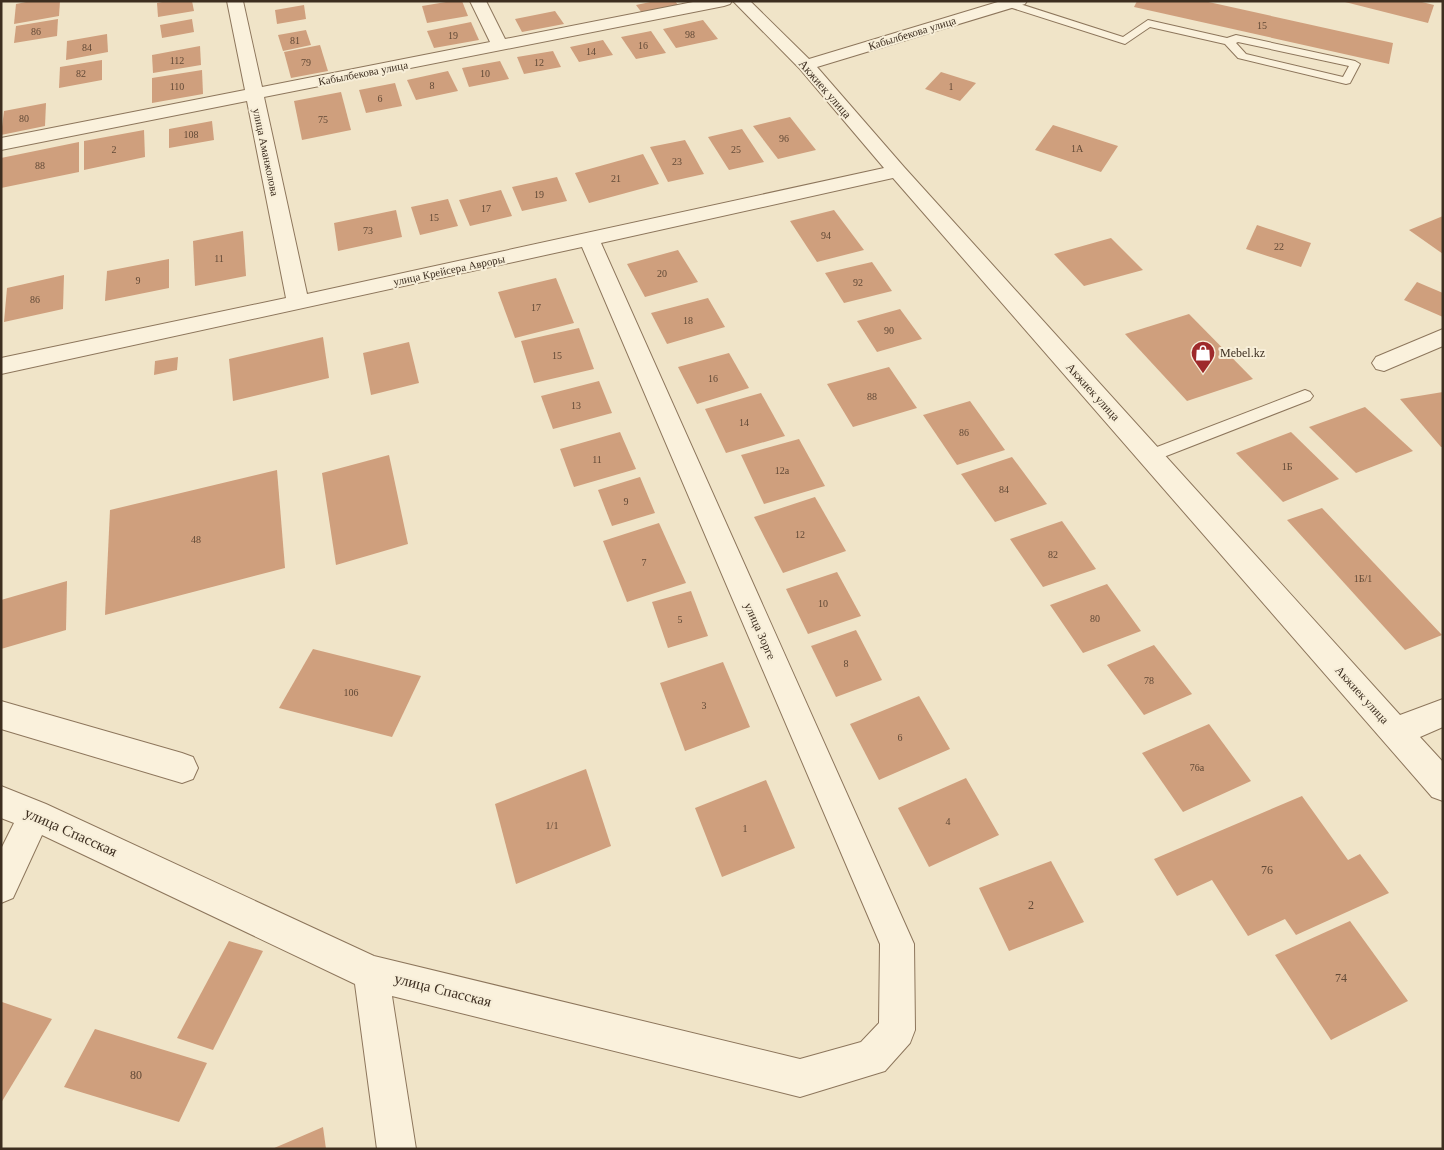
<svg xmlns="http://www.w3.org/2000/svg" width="1444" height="1150" font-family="'Times New Roman',serif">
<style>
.building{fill:#cf9f7d}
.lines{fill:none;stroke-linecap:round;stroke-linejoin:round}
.lane-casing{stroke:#8d765c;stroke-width:2}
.street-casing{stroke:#8d765c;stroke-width:2}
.lane{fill:#faf1dc;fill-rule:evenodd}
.street{fill:#faf1dc;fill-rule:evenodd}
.labels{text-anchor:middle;stroke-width:4;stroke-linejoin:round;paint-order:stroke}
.number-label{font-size:10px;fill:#624a37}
.far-street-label{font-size:11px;fill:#3d2e20;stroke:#f7eed8}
.street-label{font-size:12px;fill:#3d2e20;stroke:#f7eed8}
.poi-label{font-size:12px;fill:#3d2e20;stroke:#f7eed8;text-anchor:start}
.near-number-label{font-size:12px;fill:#624a37}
.near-street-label{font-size:15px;fill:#3d2e20;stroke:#f7eed8}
</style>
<rect width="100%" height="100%" fill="#f0e4c8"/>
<g class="building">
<path d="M 31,1 L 60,1 L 59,16 L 14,24 L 16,4 Z"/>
<path d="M 167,1 L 192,1 L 194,11 L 158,17 L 157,3 Z"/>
<path d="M 452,1 L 462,1 L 468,16 L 427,23 L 422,6 Z"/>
<path d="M 655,1 L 675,1 L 678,5 L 642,13 L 636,5 Z"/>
<path d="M 1137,1 L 1204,1 L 1393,43 L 1389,64 L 1134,7 Z"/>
<path d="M 1341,1 L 1418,1 L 1434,5 L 1428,23 Z"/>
<path d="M 304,5 L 306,19 L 277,24 L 275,10 Z"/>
<path d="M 555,11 L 564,24 L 522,32 L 515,19 Z"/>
<path d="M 58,19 L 57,36 L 14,43 L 16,26 Z"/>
<path d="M 192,19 L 194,32 L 162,38 L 160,25 Z"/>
<path d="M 703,20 L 718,39 L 676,48 L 663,29 Z"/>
<path d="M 471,22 L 479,40 L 434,48 L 427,31 Z"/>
<path d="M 306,30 L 311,45 L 283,51 L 278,35 Z"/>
<path d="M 651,31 L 666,53 L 636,59 L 621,37 Z"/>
<path d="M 107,34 L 108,52 L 66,60 L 67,41 Z"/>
<path d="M 603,40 L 613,55 L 579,62 L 570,47 Z"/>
<path d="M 320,45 L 328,71 L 291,78 L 284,52 Z"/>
<path d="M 200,46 L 201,65 L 153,73 L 152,55 Z"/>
<path d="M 553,51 L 561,67 L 524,74 L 517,57 Z"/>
<path d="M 102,60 L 102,80 L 59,88 L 60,67 Z"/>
<path d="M 500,61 L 509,79 L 469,87 L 462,68 Z"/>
<path d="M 202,70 L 203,94 L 152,103 L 152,78 Z"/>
<path d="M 448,71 L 458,91 L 416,100 L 407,80 Z"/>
<path d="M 941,72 L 976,83 L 960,101 L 925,89 Z"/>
<path d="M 395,83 L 402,106 L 366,113 L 359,90 Z"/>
<path d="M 341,92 L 351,130 L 302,140 L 294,101 Z"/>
<path d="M 46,103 L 45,126 L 1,135 L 4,111 Z"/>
<path d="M 790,117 L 816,150 L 778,159 L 753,126 Z"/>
<path d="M 212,121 L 214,140 L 169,148 L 169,129 Z"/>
<path d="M 1053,125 L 1118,146 L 1101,172 L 1035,150 Z"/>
<path d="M 742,129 L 764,162 L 729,170 L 708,137 Z"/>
<path d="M 144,130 L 145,157 L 84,170 L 84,141 Z"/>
<path d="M 685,140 L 704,174 L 668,182 L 650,147 Z"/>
<path d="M 79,142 L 79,172 L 1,188 L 1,158 Z"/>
<path d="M 643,154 L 659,184 L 589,203 L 575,173 Z"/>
<path d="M 557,177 L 567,201 L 522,211 L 512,187 Z"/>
<path d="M 501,190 L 512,216 L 470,226 L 459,200 Z"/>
<path d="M 448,199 L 458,226 L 420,235 L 411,207 Z"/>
<path d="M 396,210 L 402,237 L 338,251 L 334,223 Z"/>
<path d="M 834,210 L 864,250 L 817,262 L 790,221 Z"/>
<path d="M 1443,216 L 1443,254 L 1409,230 Z"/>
<path d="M 1257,225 L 1311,243 L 1301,267 L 1246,249 Z"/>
<path d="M 243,231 L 246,276 L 195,286 L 193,241 Z"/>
<path d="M 1111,238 L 1143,270 L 1084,286 L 1054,254 Z"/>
<path d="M 678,250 L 698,282 L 645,297 L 627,264 Z"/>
<path d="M 169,259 L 169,288 L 105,301 L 107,271 Z"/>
<path d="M 872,262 L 892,291 L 844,303 L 825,273 Z"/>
<path d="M 64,275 L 63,309 L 4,322 L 7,288 Z"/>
<path d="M 556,278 L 574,323 L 515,338 L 498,292 Z"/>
<path d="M 1417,282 L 1443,293 L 1443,317 L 1404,300 Z"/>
<path d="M 708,298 L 725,327 L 667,344 L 651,313 Z"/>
<path d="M 900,309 L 922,339 L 877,352 L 857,321 Z"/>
<path d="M 1189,314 L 1253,379 L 1187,401 L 1125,334 Z"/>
<path d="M 579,328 L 594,369 L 534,383 L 521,341 Z"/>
<path d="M 323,337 L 329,378 L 233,401 L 229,359 Z"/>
<path d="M 409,342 L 419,383 L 371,395 L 363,353 Z"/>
<path d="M 729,353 L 749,388 L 697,404 L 678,367 Z"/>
<path d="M 178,357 L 177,370 L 154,375 L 155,361 Z"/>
<path d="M 889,367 L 917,408 L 853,427 L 827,384 Z"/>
<path d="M 599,381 L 612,413 L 553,429 L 541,396 Z"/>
<path d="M 1443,392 L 1443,447 L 1441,447 L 1400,399 Z"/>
<path d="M 761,393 L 785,436 L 726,453 L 705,409 Z"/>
<path d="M 970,401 L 1005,450 L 957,465 L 923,415 Z"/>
<path d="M 1365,407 L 1413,451 L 1356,473 L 1309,427 Z"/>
<path d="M 620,432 L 636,469 L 574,487 L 560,449 Z"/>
<path d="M 1291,432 L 1339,479 L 1283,502 L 1236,453 Z"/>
<path d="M 799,439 L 825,486 L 764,504 L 741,455 Z"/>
<path d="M 389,455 L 408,544 L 336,565 L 322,473 Z"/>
<path d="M 1012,457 L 1047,504 L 995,522 L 961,474 Z"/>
<path d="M 277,470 L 285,568 L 105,615 L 110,510 Z"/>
<path d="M 640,477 L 655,513 L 612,526 L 598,490 Z"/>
<path d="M 815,497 L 846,551 L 783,573 L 754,517 Z"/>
<path d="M 1322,508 L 1442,635 L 1405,650 L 1287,520 Z"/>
<path d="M 1062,521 L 1096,569 L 1043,587 L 1010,539 Z"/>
<path d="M 659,523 L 686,583 L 627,602 L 603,541 Z"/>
<path d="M 837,572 L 861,616 L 808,634 L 786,589 Z"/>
<path d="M 67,581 L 66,630 L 1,649 L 1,600 Z"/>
<path d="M 1107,584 L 1141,631 L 1083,653 L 1050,605 Z"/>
<path d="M 691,591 L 708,636 L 668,648 L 652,602 Z"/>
<path d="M 856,630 L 882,680 L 836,697 L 811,646 Z"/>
<path d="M 1154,645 L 1192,694 L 1144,715 L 1107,665 Z"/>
<path d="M 313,649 L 421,676 L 392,737 L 279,708 Z"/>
<path d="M 723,662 L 750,727 L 685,751 L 660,683 Z"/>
<path d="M 919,696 L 950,749 L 879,780 L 850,724 Z"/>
<path d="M 1209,724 L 1251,781 L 1183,812 L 1142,753 Z"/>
<path d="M 586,769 L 611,846 L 516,884 L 495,804 Z"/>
<path d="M 966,778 L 999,835 L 929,867 L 898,808 Z"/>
<path d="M 766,780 L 795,848 L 722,877 L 695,808 Z"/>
<path d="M 1302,796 L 1348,860 L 1360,854 L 1389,893 L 1296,935 L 1285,919 L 1248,936 L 1212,880 L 1177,896 L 1154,859 Z"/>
<path d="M 1051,861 L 1084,922 L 1009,951 L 979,888 Z"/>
<path d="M 1350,921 L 1408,1001 L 1331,1040 L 1275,955 Z"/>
<path d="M 229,941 L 263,951 L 213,1050 L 177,1038 Z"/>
<path d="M 2,1002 L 52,1019 L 1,1103 L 1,1003 Z"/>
<path d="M 95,1029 L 207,1063 L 179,1122 L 64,1087 Z"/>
<path d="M 323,1127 L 326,1149 L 272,1149 Z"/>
</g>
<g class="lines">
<defs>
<g id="lane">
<path d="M 1006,2 L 1014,2 L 1123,37 L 1148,20 L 1227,38 L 1236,35 L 1355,61 L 1360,64 L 1350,83 L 1346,84 L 1238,58 L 1225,44 L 1150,27 L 1125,44 L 1006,6 ZM 1238,42 L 1349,66 L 1343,77 L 1246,54 L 1236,43 Z"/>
<path d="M 1305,390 L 1310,392 L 1313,396 L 1310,400 L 1156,460 L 1150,462 L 1144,460 L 1142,456 L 1144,452 Z"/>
</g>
<g id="street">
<path d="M 227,1 L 243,1 L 262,87 L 490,42 L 470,1 L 486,1 L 505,39 L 698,1 L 732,1 L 730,4 L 724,6 L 264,97 L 307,294 L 884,168 L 800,69 L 733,1 L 750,1 L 809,59 L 1001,1 L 1027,1 L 1025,4 L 817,67 L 904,167 L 1400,715 L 1443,699 L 1443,727 L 1420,737 L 1443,762 L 1443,801 L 1432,797 L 893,178 L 601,243 L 914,944 L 915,1030 L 910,1043 L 885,1071 L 800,1097 L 392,996 L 416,1149 L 377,1149 L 355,984 L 42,835 L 13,898 L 1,903 L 1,849 L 14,823 L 1,818 L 1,786 L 46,804 L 374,956 L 800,1059 L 861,1042 L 879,1023 L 880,944 L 582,247 L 1,374 L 1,358 L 286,298 L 247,101 L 1,150 L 1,138 L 245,90 Z"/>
<path d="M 1443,329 L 1443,346 L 1384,371 L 1376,369 L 1372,363 L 1376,357 Z"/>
<path d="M 1,701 L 182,753 L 193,757 L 198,768 L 193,779 L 182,783 L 1,729 Z"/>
</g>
</defs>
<use href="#lane" class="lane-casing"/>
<use href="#street" class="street-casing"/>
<use href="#lane" class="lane"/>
<use href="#street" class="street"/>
</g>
<defs>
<symbol id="shop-pin" viewBox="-11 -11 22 30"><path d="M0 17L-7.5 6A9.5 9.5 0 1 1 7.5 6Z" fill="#9e2a2b" stroke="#f7eed8"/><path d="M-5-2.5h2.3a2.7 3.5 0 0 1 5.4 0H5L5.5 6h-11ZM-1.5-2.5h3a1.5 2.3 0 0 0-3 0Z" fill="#fff"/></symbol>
</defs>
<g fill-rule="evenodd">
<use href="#shop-pin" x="1189" y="339" width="28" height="38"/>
</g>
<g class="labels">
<g class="number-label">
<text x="1262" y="29">15</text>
<text x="36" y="35">86</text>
<text x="690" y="38">98</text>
<text x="453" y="39">19</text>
<text x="295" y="44">81</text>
<text x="643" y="49">16</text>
<text x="87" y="51">84</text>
<text x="591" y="55">14</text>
<text x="177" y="64">112</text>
<text x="306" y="66">79</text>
<text x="539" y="66">12</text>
<text x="81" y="77">82</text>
<text x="485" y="77">10</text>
<text x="432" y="89">8</text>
<text x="177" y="90">110</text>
<text x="951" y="90">1</text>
<text x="380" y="102">6</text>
<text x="24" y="122">80</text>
<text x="323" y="123">75</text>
<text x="191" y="138">108</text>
<text x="784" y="142">96</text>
<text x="1077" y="152">1А</text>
<text x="114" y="153">2</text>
<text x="736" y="153">25</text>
<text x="677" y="165">23</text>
<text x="40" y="169">88</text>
<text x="616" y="182">21</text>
<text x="539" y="198">19</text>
<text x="486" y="212">17</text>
<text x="434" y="221">15</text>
<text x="368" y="234">73</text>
<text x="826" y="239">94</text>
<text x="1279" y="250">22</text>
<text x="219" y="262">11</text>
<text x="662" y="277">20</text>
<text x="138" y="284">9</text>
<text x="858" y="286">92</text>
<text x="35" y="303">86</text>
<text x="536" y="311">17</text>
<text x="688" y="324">18</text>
<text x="889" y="334">90</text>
<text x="557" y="359">15</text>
<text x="713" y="382">16</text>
<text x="872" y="400">88</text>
<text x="576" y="409">13</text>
<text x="744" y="426">14</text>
<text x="964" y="436">86</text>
<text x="597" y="463">11</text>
<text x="1287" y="470">1Б</text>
<text x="782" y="474">12а</text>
<text x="1004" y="493">84</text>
<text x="626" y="505">9</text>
<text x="800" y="538">12</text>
<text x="196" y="543">48</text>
<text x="1053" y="558">82</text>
<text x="644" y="566">7</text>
<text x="1363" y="582">1Б/1</text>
<text x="823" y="607">10</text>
<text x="1095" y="622">80</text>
<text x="680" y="623">5</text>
<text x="846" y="667">8</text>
<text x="1149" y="684">78</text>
<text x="351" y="696">106</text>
<text x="704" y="709">3</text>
<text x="900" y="741">6</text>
<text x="1197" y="771">76а</text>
<text x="948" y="825">4</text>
<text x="552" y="829">1/1</text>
<text x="745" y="832">1</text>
</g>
<g class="far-street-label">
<text transform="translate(912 33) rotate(-17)" y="4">Кабылбекова улица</text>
<text transform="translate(363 73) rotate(-11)" y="4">Кабылбекова улица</text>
<text transform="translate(266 152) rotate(78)" y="4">улица Аманжолова</text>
<text transform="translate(449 270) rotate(-12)" y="4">улица Крейсера Авроры</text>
</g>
<g class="street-label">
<text transform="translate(825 89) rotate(49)" y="4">Акжиек улица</text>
<text transform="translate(1093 392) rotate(48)" y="4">Акжиек улица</text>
<text transform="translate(760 631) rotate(66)" y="4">улица Зорге</text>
<text transform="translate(1362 695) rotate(48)" y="4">Акжиек улица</text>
</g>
<g class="poi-label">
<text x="1220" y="357">Mebel.kz</text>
</g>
<g class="near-number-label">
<text x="1267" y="874">76</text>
<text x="1031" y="909">2</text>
<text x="1341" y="982">74</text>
<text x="136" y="1079">80</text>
</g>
<g class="near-street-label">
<text transform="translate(71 832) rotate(24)" y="5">улица Спасская</text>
<text transform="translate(443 990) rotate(14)" y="5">улица Спасская</text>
</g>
</g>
<rect width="1444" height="1150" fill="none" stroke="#3d2e20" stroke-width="5"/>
</svg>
